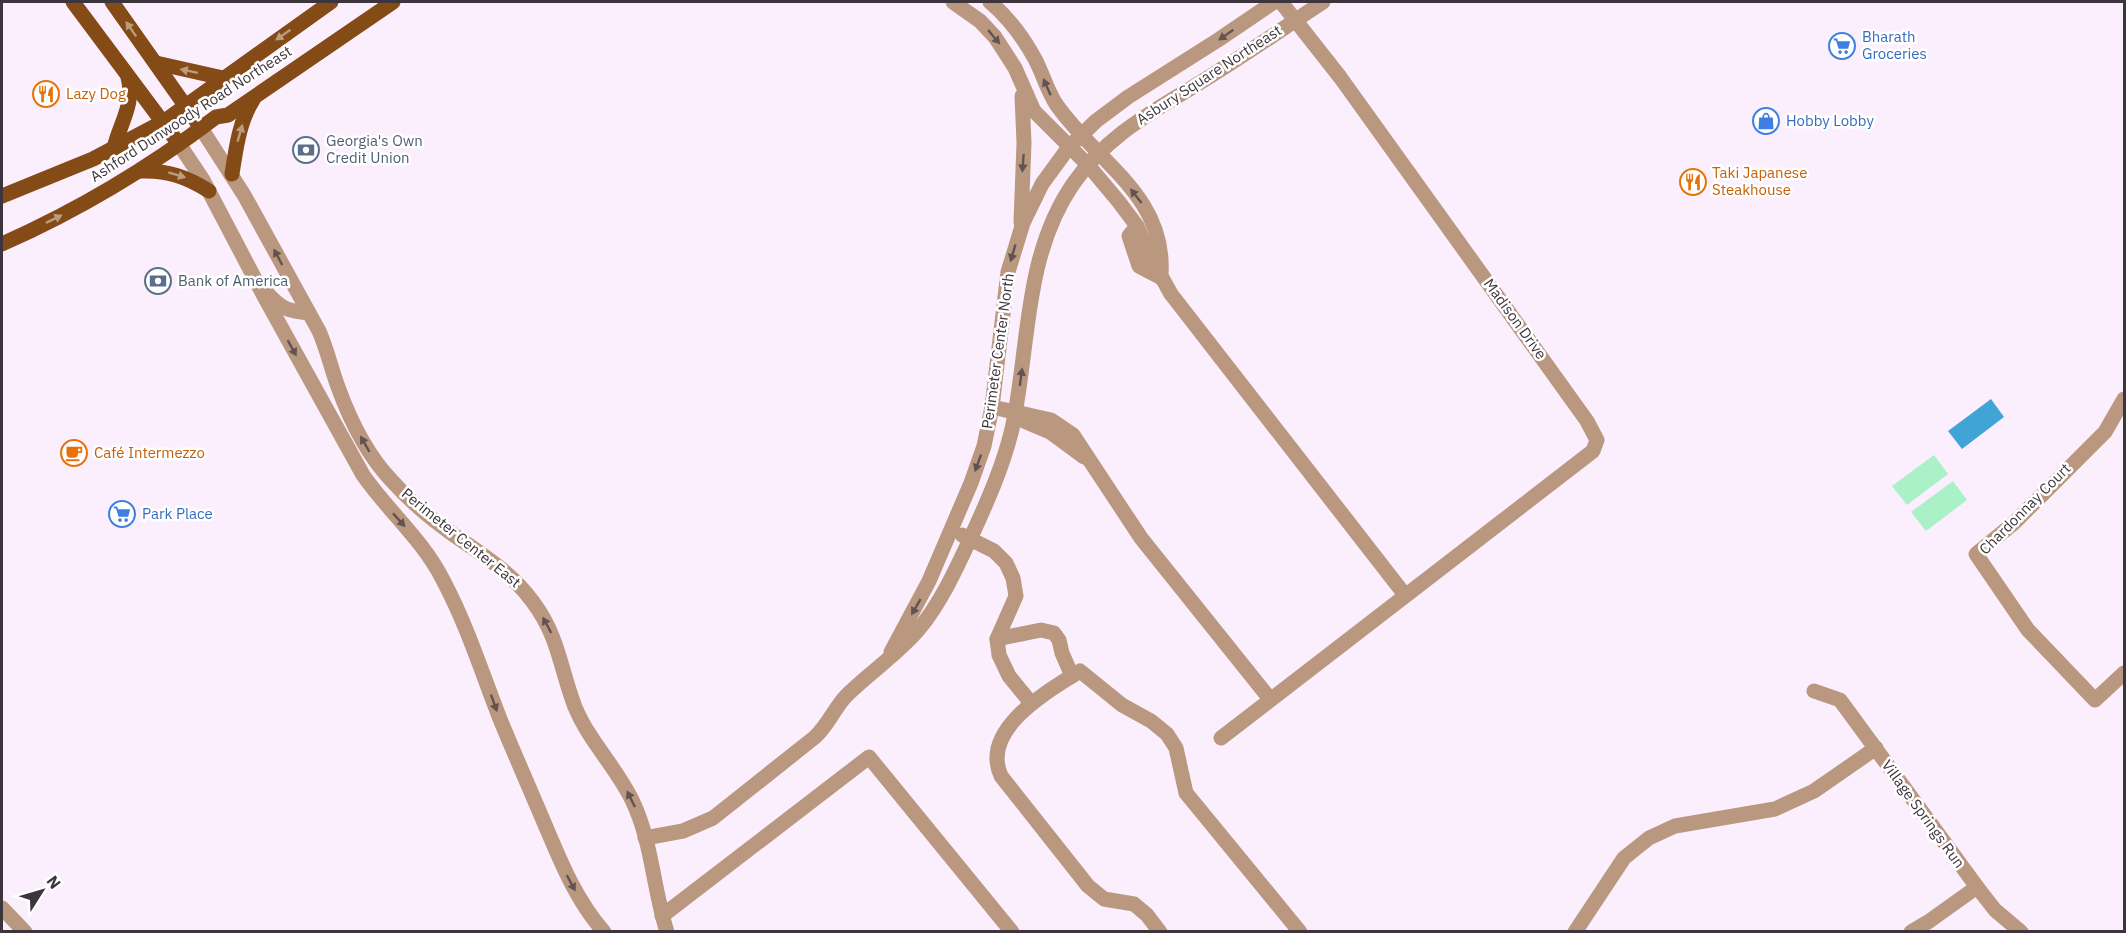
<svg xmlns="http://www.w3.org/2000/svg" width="2126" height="933" font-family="'IBM Plex Sans',sans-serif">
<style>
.park{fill:#aaf1c7}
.water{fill:#41a4d7}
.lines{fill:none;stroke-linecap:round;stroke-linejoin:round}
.minor{stroke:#b9987f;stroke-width:15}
.major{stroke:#844b16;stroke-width:15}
.oneway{fill:#bb9c7f}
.oneway2{fill:#625352}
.labels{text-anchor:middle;stroke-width:5;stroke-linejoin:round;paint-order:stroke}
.shop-label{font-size:15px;fill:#366cbe;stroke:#fff;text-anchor:start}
.street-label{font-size:15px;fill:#3d353e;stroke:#fff}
.food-label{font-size:15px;fill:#c56008;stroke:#fff;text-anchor:start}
.service-label{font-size:15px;fill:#4e5e75;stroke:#fff;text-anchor:start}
</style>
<rect width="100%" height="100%" fill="#fbeffe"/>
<g class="park">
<path d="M 1934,455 L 1948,474 L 1907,505 L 1892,486 Z"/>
<path d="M 1953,481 L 1967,500 L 1926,531 L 1911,512 Z"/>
</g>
<path class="water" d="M 1991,399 L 2004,417 L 1962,449 L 1948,431 Z"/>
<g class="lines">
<g class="minor">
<path d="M 953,2 L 980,21 L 995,37 L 1015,68 L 1034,111 L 1088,165 L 1119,202 L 1137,226 L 1151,258 L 1171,294 L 1405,595"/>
<path d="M 990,2 C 1009,18 1023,37 1035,59 C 1043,74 1047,90 1056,104 C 1096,162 1166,195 1161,274"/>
<path d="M 201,128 L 244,195 L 319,331 C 327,349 331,368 338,387 C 350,420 367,455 392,481 C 410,501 431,519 454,535 C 483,555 512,573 533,602 C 559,637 560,668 575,707 C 589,741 616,767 632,800 C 652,841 653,888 667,932"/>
<path d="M 179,144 L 203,180 L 265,298 L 363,475 C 388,511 423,540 443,580 C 467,625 482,673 500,719 C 514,753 529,787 543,820 C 560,860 575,899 604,932"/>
<path d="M 1021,222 L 1024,143 L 1022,96"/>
<path d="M 1137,226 L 1129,236 L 1139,266 L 1160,277"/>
<path d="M 267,293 C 281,309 288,311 309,313"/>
<path d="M 2124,399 L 2105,432 L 2014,523 L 1976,554 L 2028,630 L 2095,700 L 2124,673"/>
<path d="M 992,407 L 1051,420 L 1073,435 L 1141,538 L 1270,699"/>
<path d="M 1017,418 L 1050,432 L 1084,457"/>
<path d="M 962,535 L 994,551 L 1006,563 L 1013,578 L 1016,596 L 997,639 L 999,655 L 1009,676 L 1031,703"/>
<path d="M 997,639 L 1041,630 L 1054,633 L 1059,640 L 1062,653 L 1072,676"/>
<path d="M 891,652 L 929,581 L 971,483 L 984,446 L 992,407 L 1008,272 L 1023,223 L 1042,184 L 1069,147 L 1096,121 L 1128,97 L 1218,40 L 1274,2"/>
<path d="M 1814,691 L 1840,700 L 1977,887 L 1995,910 L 2021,932"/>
<path d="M 1221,738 L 1593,451 L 1597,440 L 1587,421 L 1340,77 L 1281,2"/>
<path d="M 645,838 L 683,831 L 713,818 L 815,737 C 828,725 834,709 846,696 C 869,673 898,654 919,629 C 942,601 957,567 972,535 C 988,500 1003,466 1012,429 C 1030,346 1023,257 1073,184 C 1109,132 1157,110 1209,77 C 1248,53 1285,27 1323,2"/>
<path d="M 2,908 L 25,932"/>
<path d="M 662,916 L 869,757 L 1012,932"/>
<path d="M 1160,932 L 1147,915 L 1134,904 L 1104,899 L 1088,886 L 1001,776 C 980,729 1047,692 1080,671 L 1122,705 L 1151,721 L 1167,734 L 1176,748 L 1186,793 L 1300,932"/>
<path d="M 1575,932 L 1624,858 L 1649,838 L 1675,826 L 1775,809 L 1814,791 L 1876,748"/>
<path d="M 1911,932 L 1928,922 L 1977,887"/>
</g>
<g class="major">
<path d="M 73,2 L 179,144"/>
<path d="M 112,2 L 201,128"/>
<path d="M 156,63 L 223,78"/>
<path d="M 114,148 C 120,123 135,104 128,77"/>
<path d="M 141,171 C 167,170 187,177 209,191"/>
<path d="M 232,174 C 236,149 239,122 253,100"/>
<path d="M 2,196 L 93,159 L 163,122 L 331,2"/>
<path d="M 2,244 C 79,210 149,168 216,117 L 228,115 L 393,2"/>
</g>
</g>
<defs><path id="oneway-solid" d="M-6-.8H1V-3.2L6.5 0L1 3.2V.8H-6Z" transform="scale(1.5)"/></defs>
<g class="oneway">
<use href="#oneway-solid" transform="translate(131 29) rotate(-125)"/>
<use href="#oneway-solid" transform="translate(283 35) rotate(145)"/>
<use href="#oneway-solid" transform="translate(189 71) rotate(-168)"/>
<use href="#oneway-solid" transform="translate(240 133) rotate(-74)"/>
<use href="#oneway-solid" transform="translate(177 175) rotate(17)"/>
<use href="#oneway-solid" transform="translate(54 219) rotate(-26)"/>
</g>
<g class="oneway2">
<use href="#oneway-solid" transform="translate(1226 35) rotate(145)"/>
<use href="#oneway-solid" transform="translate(994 37) rotate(50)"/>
<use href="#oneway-solid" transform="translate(1047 87) rotate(-114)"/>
<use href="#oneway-solid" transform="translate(1023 163) rotate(94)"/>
<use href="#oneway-solid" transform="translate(1136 196) rotate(-128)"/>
<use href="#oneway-solid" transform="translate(1013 253) rotate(106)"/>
<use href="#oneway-solid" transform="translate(278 257) rotate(-118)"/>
<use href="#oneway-solid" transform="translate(292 348) rotate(61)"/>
<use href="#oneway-solid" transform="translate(1021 377) rotate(-82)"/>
<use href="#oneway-solid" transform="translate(365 444) rotate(-120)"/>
<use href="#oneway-solid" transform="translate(978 463) rotate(110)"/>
<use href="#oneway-solid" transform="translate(399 520) rotate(48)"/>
<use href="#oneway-solid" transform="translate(916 607) rotate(120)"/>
<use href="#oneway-solid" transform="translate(547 625) rotate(-118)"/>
<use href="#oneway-solid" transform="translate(494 703) rotate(70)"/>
<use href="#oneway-solid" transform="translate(631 799) rotate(-116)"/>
<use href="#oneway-solid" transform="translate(571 883) rotate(62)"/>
</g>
<defs>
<symbol id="supermarket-ring" viewBox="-11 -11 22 22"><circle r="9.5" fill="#fff" stroke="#3f7fe0" stroke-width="1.5"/><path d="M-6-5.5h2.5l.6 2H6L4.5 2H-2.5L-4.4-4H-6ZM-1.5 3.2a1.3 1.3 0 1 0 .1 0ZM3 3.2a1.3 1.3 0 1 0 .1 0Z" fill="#3f7fe0"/></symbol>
<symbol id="restaurant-ring" viewBox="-11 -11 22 22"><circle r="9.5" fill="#fff" stroke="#e8710a" stroke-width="1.5"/><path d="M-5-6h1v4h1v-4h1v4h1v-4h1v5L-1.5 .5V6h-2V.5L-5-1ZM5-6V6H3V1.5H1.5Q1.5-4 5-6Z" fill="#e8710a"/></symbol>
<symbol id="shop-ring" viewBox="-11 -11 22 22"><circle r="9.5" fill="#fff" stroke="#3f7fe0" stroke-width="1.5"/><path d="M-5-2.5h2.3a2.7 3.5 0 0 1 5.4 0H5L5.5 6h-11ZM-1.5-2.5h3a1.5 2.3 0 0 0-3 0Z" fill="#3f7fe0"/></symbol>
<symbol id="bank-ring" viewBox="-11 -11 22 22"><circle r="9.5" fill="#fff" stroke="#5c6f8a" stroke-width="1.5"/><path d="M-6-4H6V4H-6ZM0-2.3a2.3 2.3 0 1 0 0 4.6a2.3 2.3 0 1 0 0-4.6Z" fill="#5c6f8a"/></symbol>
<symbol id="cafe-ring" viewBox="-11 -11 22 22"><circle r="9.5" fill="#fff" stroke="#e8710a" stroke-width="1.5"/><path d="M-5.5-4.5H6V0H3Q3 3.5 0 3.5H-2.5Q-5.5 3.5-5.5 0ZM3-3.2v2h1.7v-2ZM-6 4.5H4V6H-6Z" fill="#e8710a"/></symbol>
</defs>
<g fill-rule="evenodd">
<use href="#supermarket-ring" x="1827" y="31" width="30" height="30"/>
<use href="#restaurant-ring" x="31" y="79" width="30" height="30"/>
<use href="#shop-ring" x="1751" y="106" width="30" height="30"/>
<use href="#bank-ring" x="291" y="135" width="30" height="30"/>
<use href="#restaurant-ring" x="1678" y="167" width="30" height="30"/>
<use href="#bank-ring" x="143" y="266" width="30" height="30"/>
<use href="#cafe-ring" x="59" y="438" width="30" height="30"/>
<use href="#supermarket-ring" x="107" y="499" width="30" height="30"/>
</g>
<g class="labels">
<g class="shop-label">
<text x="1862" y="42">Bharath<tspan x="1862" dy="17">Groceries</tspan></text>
<text x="1786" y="126">Hobby Lobby</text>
<text x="142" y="519">Park Place</text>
</g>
<g class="street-label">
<text transform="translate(1209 75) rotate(-33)" y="5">Asbury Square Northeast</text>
<text transform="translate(191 114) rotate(-33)" y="5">Ashford Dunwoody Road Northeast</text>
<text transform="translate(1515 319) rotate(54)" y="5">Madison Drive</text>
<text transform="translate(998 351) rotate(-82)" y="5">Perimeter Center North</text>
<text transform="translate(2025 509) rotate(-45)" y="5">Chardonnay Court</text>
<text transform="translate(461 538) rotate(39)" y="5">Perimeter Center East</text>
<text transform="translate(1923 814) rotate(54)" y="5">Village Springs Run</text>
</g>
<g class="food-label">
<text x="66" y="99">Lazy Dog</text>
<text x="1712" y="178">Taki Japanese<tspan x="1712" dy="17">Steakhouse</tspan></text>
<text x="94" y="458">Café Intermezzo</text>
</g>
<g class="service-label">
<text x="326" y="146">Georgia's Own<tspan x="326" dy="17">Credit Union</tspan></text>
<text x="178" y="286">Bank of America</text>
</g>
</g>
<rect width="2126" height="933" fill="none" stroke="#3d353e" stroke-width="6"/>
<g transform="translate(42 891) rotate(53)" stroke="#ffffff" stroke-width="4.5" paint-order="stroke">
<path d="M0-4.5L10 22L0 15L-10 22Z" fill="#3d353e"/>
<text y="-9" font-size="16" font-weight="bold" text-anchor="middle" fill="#3d353e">N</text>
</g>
</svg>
